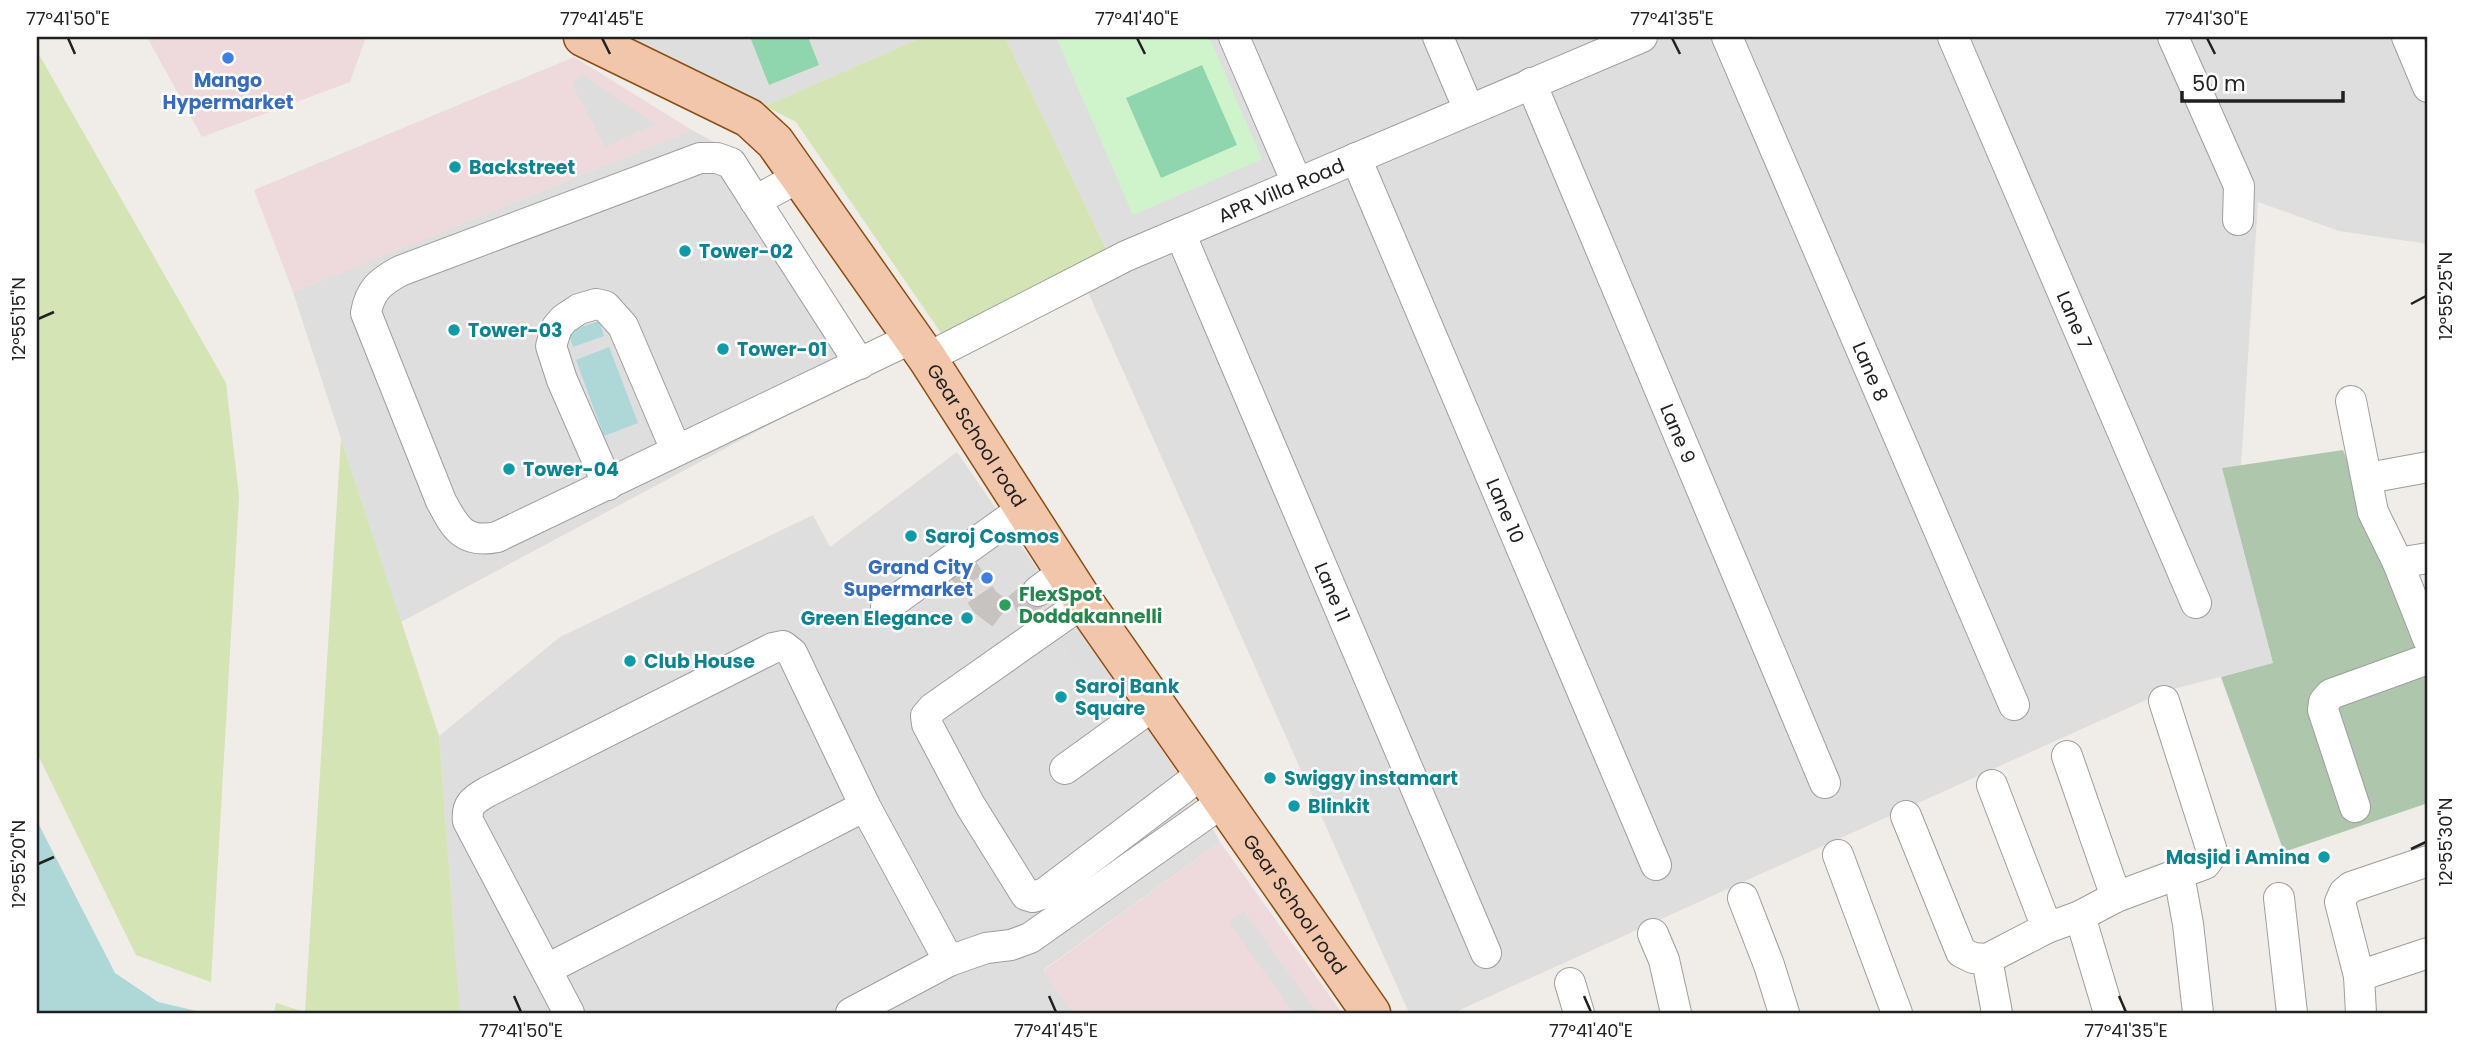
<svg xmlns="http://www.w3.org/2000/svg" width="2465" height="1050" font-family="Poppins,sans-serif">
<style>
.residential{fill:#dfdede}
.commercial{fill:#eedadd}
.grass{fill:#d4e4b4}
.cemetery{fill:#adc6ac}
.park{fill:#cff4cb}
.pitch{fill:#8fd6ae}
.parking{fill:#ddd}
.water{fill:#aed7d8}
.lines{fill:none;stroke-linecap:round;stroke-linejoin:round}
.minor-tunnel{stroke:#c7c3c0;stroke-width:30;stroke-dasharray:30 15;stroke-linecap:butt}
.minor-casing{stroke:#9e9e9e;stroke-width:32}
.major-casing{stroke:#8c4d11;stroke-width:41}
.minor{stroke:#fff;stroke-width:30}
.major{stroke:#f2c6ab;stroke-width:38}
.ticks{fill:none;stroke:#212121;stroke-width:2.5}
.shop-dot{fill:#3f7fe0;stroke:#fff;stroke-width:2.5}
.culture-dot{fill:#0f9aa8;stroke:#fff;stroke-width:2.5}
.leisure-dot{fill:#2e9e5b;stroke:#fff;stroke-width:2.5}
.labels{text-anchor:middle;stroke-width:5;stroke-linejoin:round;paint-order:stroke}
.shop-label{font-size:19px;font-weight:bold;fill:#366cbe;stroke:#fff}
.culture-label{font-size:19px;font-weight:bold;fill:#0d838f;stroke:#fff;text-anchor:start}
.street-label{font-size:19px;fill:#212121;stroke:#fff}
.leisure-label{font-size:19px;font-weight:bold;fill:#27864d;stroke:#fff;text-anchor:start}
.neatline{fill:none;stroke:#212121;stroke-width:2.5}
.ticks-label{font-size:18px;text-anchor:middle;fill:#212121}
</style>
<rect width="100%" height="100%" fill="#f0ece8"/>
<g class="residential">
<path d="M 630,37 L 923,37 L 765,106 Z"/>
<path d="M 1005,37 L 2428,37 L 2428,244 L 2339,231 L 2258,202 L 2241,466 L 2222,468 L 2273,663 L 2166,691 L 1453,1013 L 1409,1013 L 1076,265 L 1106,249 Z"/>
<path d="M 692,130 L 732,152 L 870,371 L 401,622 L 293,292 Z"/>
<path d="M 957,452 L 1198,803 L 1220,842 L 1043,970 L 1073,1013 L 460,1013 L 439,736 L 560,637 L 813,515 L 830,547 Z"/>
</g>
<g class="commercial">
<path d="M 147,37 L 366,37 L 350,82 L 202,137 Z"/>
<path d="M 574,57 L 692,130 L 293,292 L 254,190 Z"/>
<path d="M 1220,842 L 1342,1013 L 1073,1013 L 1043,971 Z"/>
</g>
<g class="grass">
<path d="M 923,37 L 1005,37 L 1106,249 L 941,333 L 796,122 L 765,106 Z"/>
<path d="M 37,51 L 226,383 L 239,496 L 211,982 L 136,955 L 37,753 Z"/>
<path d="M 341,439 L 439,736 L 460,1013 L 274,1013 L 276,1003 L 305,1012 Z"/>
</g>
<path class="cemetery" d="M 2343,450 L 2404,605 L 2428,655 L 2428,803 L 2284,852 L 2221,677 L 2273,663 L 2222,468 Z"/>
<path class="park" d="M 1056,37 L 1209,37 L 1262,159 L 1133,215 Z"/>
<g class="pitch">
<path d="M 750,37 L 808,37 L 819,65 L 769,85 Z"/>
<path d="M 1202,65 L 1237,145 L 1161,178 L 1126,98 Z"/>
</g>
<g class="parking">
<path d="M 582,75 L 655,124 L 605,147 L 572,84 Z"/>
<path d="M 1073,628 L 1125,705 L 1111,715 L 1059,638 Z"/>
<path d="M 1244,911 L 1317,1013 L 1293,1013 L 1229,922 Z"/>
</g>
<g class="water">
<path d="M 599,321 L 604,336 L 573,347 L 568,332 Z"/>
<path d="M 609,347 L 638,423 L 604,436 L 576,360 Z"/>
<path d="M 37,821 L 115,973 L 158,1002 L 205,1013 L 37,1013 Z"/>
</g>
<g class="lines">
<path class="minor-tunnel" d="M 955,557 L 985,602 L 1002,615 L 1018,608 L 1038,591"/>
<defs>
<g id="minor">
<path d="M 1234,37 L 1297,183"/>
<path d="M 1438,37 L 1469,110"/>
<path id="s1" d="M 1727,37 L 2014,705"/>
<path id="s2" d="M 1953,37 L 2196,603"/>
<path d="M 2173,37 L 2239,186 L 2238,220"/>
<path d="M 2407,37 L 2428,87"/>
<path id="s3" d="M 1531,83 L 1825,783"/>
<path id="s4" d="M 1356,158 L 1656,865"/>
<path d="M 755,201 L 799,177"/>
<path id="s5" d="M 1180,233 L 1486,953"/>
<path id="s6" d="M 927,358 L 1126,256 L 1642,37"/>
<path d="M 860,364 L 731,163 L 717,158 L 700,158 L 400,271 C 380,282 370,290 366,313 L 441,501 C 455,527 463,544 497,537 L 912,338"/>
<path d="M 2351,401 L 2373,512 L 2398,563 L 2428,639"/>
<path d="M 2368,478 L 2428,467"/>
<path d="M 608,485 L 562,380 L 551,346 L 557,327 L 564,319 L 579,309 L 596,304 L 605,306 L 623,326 L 676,450"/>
<path d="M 2398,563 L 2428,558"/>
<path d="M 1038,591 L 1065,571"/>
<path d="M 1084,602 L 933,708 L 926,716 L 927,724 L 970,805 L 1026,895 L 1033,897 L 1045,893 L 1203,773"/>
<path d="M 886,607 L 1024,508"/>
<path d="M 2067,756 L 2116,897"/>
<path d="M 1065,769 L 1155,704"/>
<path d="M 1992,785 L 2047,928"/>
<path d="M 2355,807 L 2323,710 L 2324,702 L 2331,694 L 2428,659"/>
<path d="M 1906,816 L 1961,952 L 1973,958 L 1987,959 L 2047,928 L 2080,916 L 2116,897 L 2205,864 L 2210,857 L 2211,848 L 2164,701"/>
<path d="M 1838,855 L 1897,1013"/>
<path d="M 2179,875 L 2188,924 L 2198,1013"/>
<path d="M 1743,898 L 1769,965 L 1784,1013"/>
<path d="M 2279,898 L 2292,1013"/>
<path d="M 2080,916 L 2109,1013"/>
<path d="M 1653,934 L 1664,960 L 1676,1013"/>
<path d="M 1987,959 L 1997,1013"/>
<path d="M 547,969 L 865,806"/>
<path d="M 2359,976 L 2428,953"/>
<path d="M 1570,983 L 1579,1013"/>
<path d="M 569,1013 L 468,821 C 466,805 473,800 487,792 L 773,648 L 783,646 L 792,653 L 865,806 L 949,961 L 986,948 L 1011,945 L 1030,938 L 1223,802"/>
<path d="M 851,1013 L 949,961"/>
<path d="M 2361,1013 L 2359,976 L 2340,902 L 2344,893 L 2351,887 L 2428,861"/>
</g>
<g id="major">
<path id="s7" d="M 583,37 L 749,118 L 775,142 L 927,358 L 1084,602 L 1371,1013"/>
</g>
</defs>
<use href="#minor" class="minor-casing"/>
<use href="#major" class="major-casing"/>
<use href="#minor" class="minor"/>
<use href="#major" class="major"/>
</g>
<path class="ticks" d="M 68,38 L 75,54M 602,38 L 610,54M 1137,38 L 1145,54M 1672,38 L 1680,54M 2207,38 L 2215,54M 2411,304 L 2426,296M 38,319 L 54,312M 2411,849 L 2426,842M 38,864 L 54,857M 514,996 L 521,1012M 1049,996 L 1056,1012M 1584,996 L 1591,1012M 2119,996 L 2126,1012"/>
<g class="shop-dot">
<circle cx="228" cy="58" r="7"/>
<circle cx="987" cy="578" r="7"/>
</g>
<g class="culture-dot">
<circle cx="455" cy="167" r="7"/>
<circle cx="685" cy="251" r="7"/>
<circle cx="454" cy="330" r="7"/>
<circle cx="723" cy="349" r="7"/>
<circle cx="509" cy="469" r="7"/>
<circle cx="911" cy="536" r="7"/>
<circle cx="967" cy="618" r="7"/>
<circle cx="630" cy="661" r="7"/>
<circle cx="1061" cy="697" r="7"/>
<circle cx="1270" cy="778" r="7"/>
<circle cx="1294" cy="806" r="7"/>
<circle cx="2324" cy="857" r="7"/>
</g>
<circle class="leisure-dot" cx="1005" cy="605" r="7"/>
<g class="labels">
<g class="shop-label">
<text x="228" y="87">Mango<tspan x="228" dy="22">Hypermarket</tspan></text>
<text x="973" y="574" text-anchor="end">Grand City<tspan x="973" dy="22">Supermarket</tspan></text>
</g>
<g class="culture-label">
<text x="469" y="174">Backstreet</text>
<text x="699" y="258">Tower-02</text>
<text x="468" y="337">Tower-03</text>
<text x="737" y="356">Tower-01</text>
<text x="523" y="476">Tower-04</text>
<text x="925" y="543">Saroj Cosmos</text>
<text x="953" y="625" text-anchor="end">Green Elegance</text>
<text x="644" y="668">Club House</text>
<text x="1075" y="693">Saroj Bank<tspan x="1075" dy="22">Square</tspan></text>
<text x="1284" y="785">Swiggy instamart</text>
<text x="1308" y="813">Blinkit</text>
<text x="2310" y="864" text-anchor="end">Masjid i Amina</text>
</g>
<g class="street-label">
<text dy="7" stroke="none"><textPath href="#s6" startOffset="392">APR Villa Road</textPath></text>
<text dy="7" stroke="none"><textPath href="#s2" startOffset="308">Lane 7</textPath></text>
<text dy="7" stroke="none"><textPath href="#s1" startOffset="364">Lane 8</textPath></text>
<text dy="7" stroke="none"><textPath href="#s3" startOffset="380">Lane 9</textPath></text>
<text dy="7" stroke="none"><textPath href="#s7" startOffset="576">Gear School road</textPath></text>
<text dy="7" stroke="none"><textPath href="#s4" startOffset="383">Lane 10</textPath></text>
<text dy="7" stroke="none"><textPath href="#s5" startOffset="390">Lane 11</textPath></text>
<text dy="7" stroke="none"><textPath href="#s7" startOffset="1143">Gear School road</textPath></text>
</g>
<g class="leisure-label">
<text x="1019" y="601">FlexSpot<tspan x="1019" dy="22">Doddakannelli</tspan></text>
</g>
</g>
<rect width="2465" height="1050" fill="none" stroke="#ffffff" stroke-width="77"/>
<path d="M2182 91v10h161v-10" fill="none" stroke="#212121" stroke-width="3.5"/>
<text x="2192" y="91" font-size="21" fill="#212121" stroke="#ffffff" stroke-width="5" paint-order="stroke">50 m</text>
<rect x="38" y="38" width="2388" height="974" class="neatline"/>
<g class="ticks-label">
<text x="68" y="25">77°41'50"E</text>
<text x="602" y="25">77°41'45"E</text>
<text x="1137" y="25">77°41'40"E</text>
<text x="1672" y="25">77°41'35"E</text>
<text x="2207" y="25">77°41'30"E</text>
<text transform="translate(2446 296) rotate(-90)" y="6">12°55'25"N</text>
<text transform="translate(19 319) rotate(-90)" y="6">12°55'15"N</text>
<text transform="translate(2446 842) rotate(-90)" y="6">12°55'30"N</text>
<text transform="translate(19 864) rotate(-90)" y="6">12°55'20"N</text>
<text x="521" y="1037">77°41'50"E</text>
<text x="1056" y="1037">77°41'45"E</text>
<text x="1591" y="1037">77°41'40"E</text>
<text x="2126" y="1037">77°41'35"E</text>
</g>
</svg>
